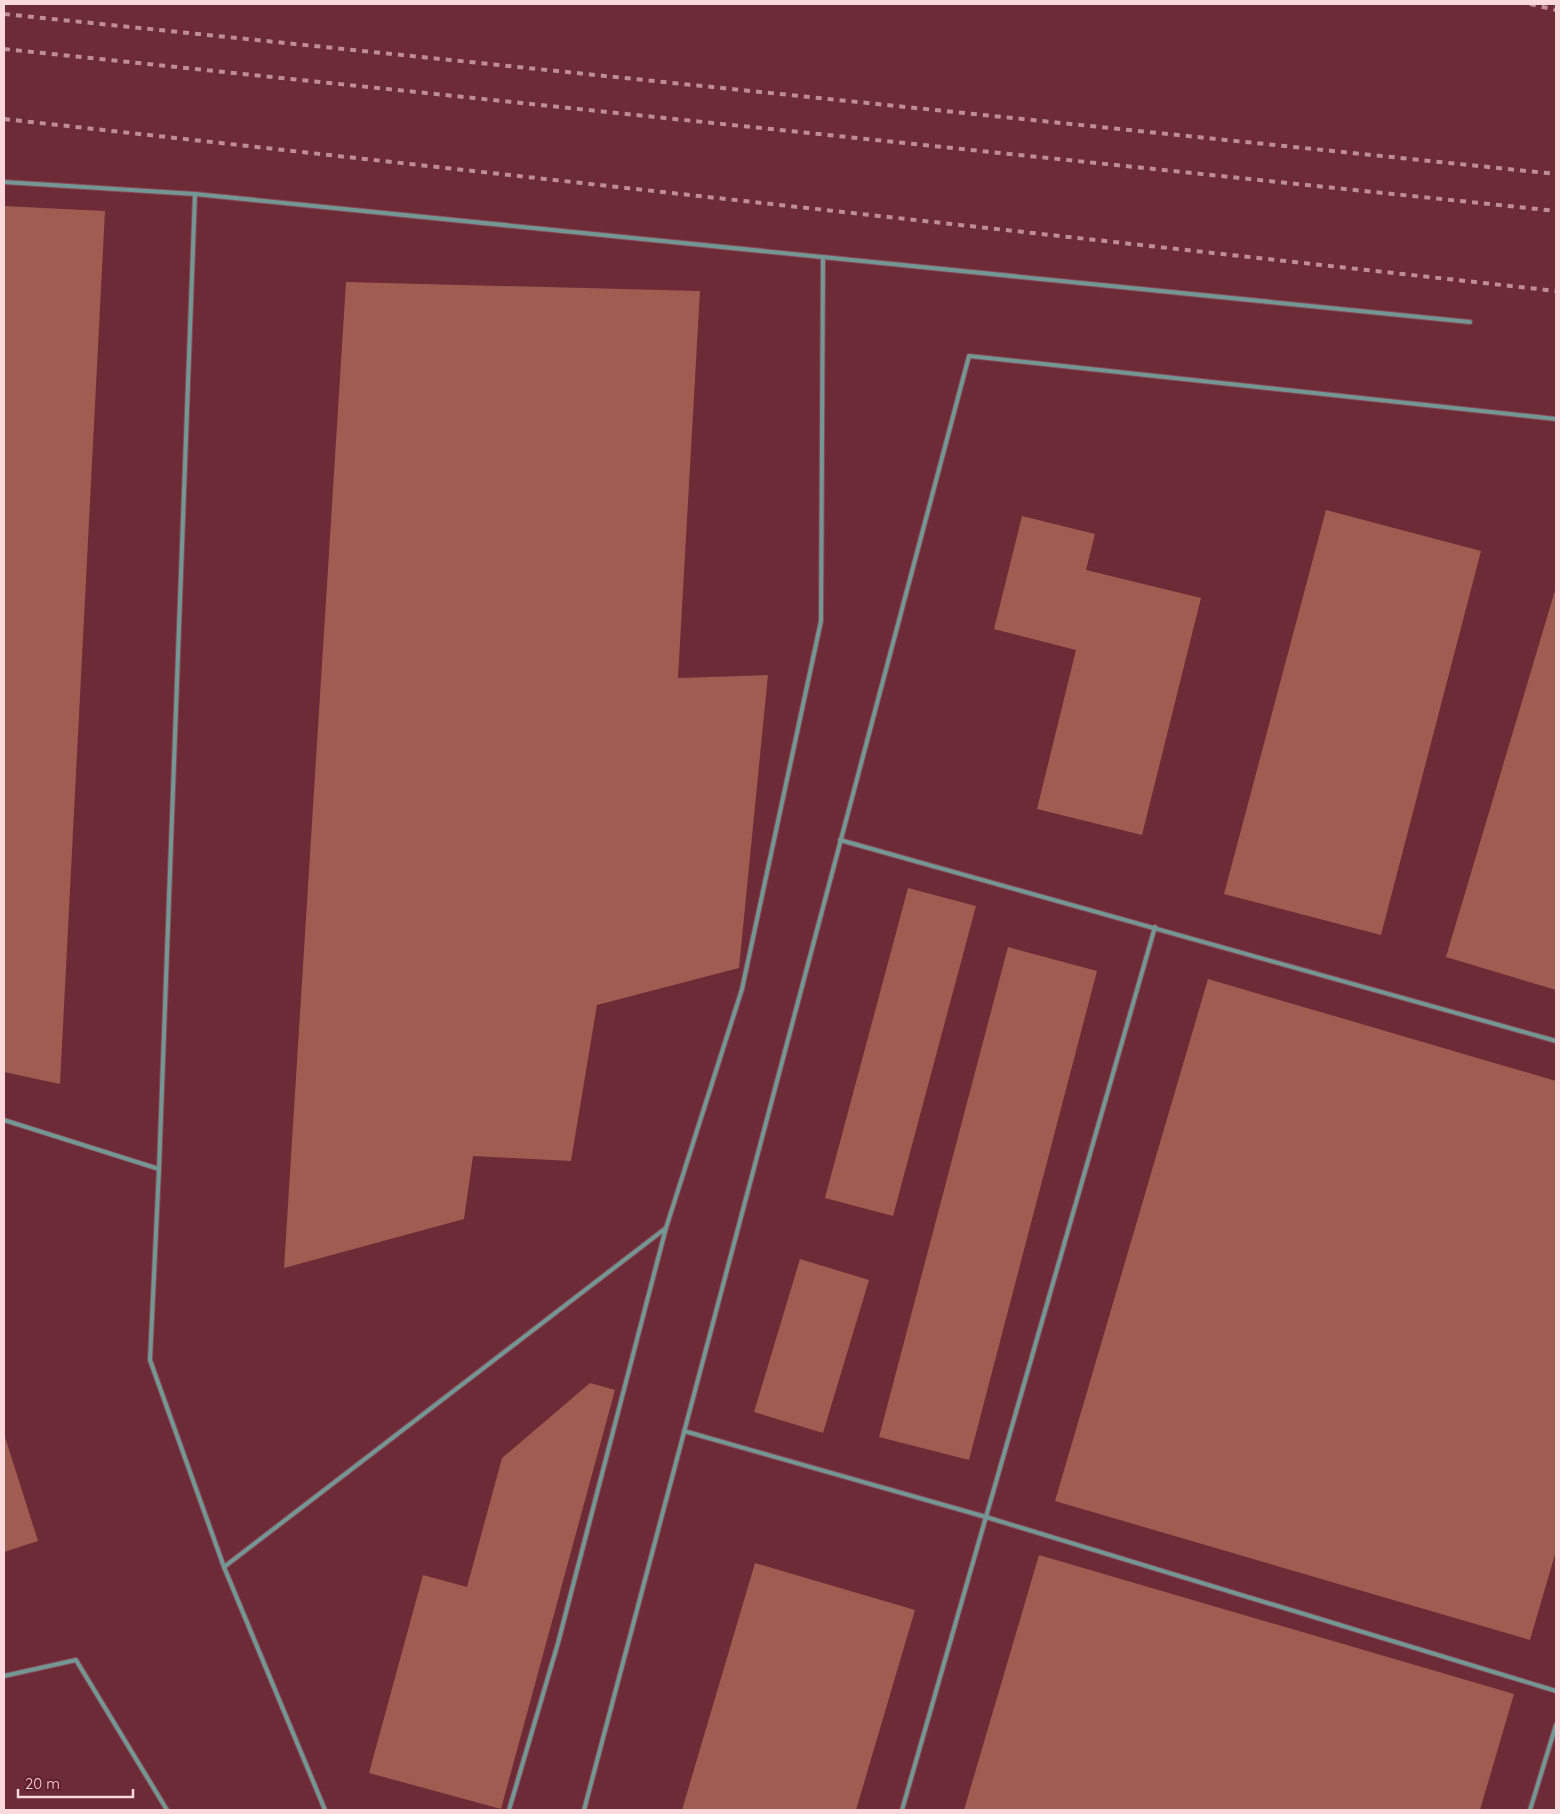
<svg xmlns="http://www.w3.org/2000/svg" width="1560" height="1814" font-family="Quicksand,sans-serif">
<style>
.building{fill:#9f5c50}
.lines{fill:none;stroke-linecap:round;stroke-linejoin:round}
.service-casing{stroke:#864955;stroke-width:6}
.service{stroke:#729794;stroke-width:4}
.rail{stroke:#be8d95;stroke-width:4;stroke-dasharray:6 6;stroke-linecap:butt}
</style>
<rect width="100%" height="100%" fill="#6d2a37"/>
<g class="building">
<path d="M 4,206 L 105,211 L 60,1084 L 4,1072 Z"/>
<path d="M 346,282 L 700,291 L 678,678 L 768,675 L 739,968 L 597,1005 L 571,1161 L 473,1156 L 464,1219 L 284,1268 Z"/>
<path d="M 1326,510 L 1481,551 L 1381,935 L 1224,894 Z"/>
<path d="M 1022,516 L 1095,534 L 1086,570 L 1201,598 L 1142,835 L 1037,809 L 1076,650 L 994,629 Z"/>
<path d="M 1556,587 L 1556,990 L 1446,957 Z"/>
<path d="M 908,888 L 976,906 L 893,1216 L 825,1198 Z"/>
<path d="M 1008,947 L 1097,971 L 969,1460 L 879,1437 Z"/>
<path d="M 1208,979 L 1556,1081 L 1556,1551 L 1530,1640 L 1055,1501 Z"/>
<path d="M 800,1259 L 869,1280 L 823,1433 L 754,1412 Z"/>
<path d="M 590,1383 L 615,1390 L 501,1809 L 369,1773 L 423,1575 L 467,1587 L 502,1458 Z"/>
<path d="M 4,1434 L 38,1541 L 4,1552 Z"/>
<path d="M 1039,1555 L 1514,1694 L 1480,1810 L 964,1810 Z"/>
<path d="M 755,1563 L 915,1610 L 856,1810 L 682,1810 Z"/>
</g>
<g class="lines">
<defs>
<g id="service">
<path d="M 4,182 L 195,194 L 1470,322"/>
<path d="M 195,194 L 159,1169 L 150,1360 L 224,1567 L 325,1810"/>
<path d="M 840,840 L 1556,1041"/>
<path d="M 4,1120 L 159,1169"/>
<path d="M 684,1431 L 986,1517 L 1556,1691"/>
<path d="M 224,1567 L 666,1228 L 742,989 L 821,621 L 823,257"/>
<path d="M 4,1676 L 76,1660 L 167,1810"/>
<path d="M 509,1810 L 558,1643 L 666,1228"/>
<path d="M 584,1810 L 969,356 L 1556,419"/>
<path d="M 902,1810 L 1155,927"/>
<path d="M 1530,1810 L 1556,1725"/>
</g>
</defs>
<use href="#service" class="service-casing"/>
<use href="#service" class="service"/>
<g class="rail">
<path d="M 1530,4 L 1556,10"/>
<path d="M 4,14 L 1556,174"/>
<path d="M 4,49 L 1556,211"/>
<path d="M 4,119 L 1556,291"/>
</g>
</g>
<rect width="1560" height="1814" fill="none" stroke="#fad8db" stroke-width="10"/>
<path d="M18 1789v8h115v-8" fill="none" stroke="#fad8db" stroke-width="2.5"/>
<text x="25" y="1789" font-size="15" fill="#fad8db" stroke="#611f2d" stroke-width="4" paint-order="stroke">20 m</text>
</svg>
